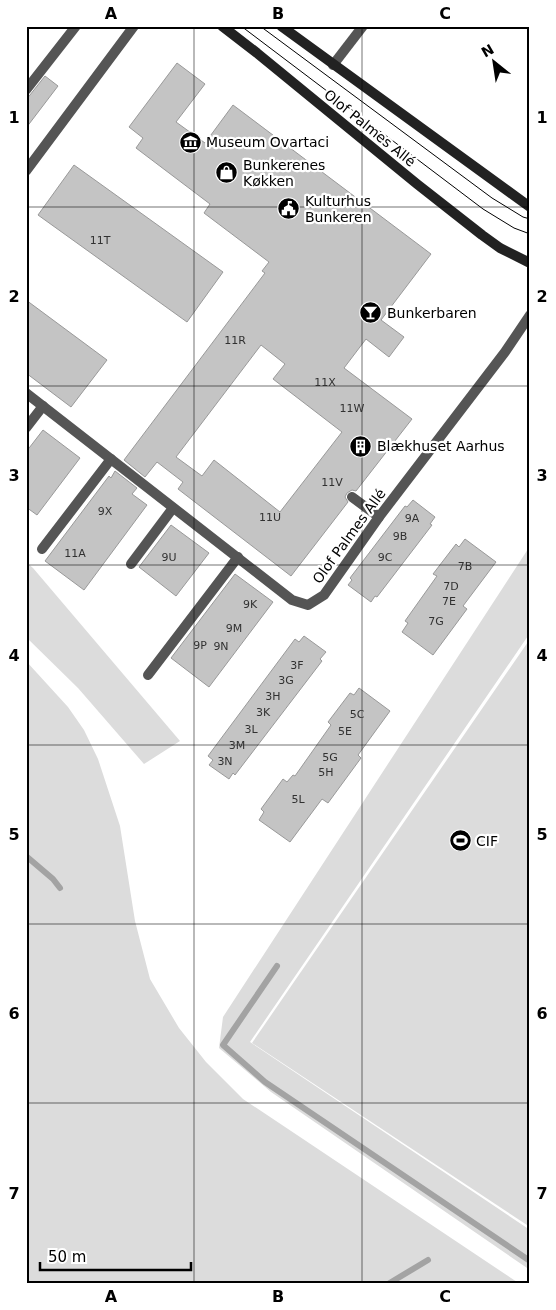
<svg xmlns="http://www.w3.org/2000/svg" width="556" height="1310" font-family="'DejaVu Sans',sans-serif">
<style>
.green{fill:#dcdcdc}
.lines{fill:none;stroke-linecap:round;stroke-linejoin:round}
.stream{stroke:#a3a3a3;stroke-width:6}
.building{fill:#c4c4c4;stroke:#999;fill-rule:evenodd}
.lane{stroke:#555;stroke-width:10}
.street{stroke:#555;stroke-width:10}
.secondary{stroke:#222;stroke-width:10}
.tram{stroke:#000;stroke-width:1}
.grid{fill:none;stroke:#000;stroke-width:1;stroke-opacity:0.55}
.labels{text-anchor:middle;stroke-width:4.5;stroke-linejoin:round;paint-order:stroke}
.number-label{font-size:11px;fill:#313131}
.street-label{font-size:14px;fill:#000;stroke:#fff}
.poi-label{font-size:14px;fill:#000;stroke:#fff;text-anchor:start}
.neatline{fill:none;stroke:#000;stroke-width:2}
.grid-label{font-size:16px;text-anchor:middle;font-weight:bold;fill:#000}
</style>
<rect width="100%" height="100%" fill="#fff"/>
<g class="green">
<path d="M 530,546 L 530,633 L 250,1042 L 530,1230 L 530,1270 L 271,1092 L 219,1048 L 223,1017 Z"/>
<path d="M 26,562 L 33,568 L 180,741 L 144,764 L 78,688 L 26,637 Z"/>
<path d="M 530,639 L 530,1227 L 252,1043 Z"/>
<path d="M 26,661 L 68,707 L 84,730 L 98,759 L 120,826 L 135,921 L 150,979 L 179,1028 L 206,1062 L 243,1099 L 520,1284 L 26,1284 Z"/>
</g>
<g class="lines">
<g class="stream">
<path d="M 26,856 L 53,879 L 60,888"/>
<path d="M 277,966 L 223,1045 L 265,1082 L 530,1261"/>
<path d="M 388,1284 L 428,1260"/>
</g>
</g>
<g class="building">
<path d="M 177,63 L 205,84 L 176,122 L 205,143 L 233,105 L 431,254 L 381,320 L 404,337 L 389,357 L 366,339 L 344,368 L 412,419 L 356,491 L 352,490 L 347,493 L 345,497 L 348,502 L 291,576 L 178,489 L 183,482 L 157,462 L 145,477 L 124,460 L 265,273 L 262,271 L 269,262 L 204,213 L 210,204 L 136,148 L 143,138 L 129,127 ZM 261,345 L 285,364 L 273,379 L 342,432 L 280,512 L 214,460 L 202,476 L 176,457 Z"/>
<path d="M 45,76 L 58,86 L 26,128 L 26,100 Z"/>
<path d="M 74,165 L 223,272 L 187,322 L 38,215 Z"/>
<path d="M 26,300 L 107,360 L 71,407 L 26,373 Z"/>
<path d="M 43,430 L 80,458 L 37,515 L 26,507 L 26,452 Z"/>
<path d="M 115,471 L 137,488 L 132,494 L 147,505 L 84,590 L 45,561 L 109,476 L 111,478 Z"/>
<path d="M 413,500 L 435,517 L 430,524 L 432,525 L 377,597 L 375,596 L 371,602 L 348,585 L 352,580 L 350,578 L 405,506 L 407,507 Z"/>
<path d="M 171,525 L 209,553 L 176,596 L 139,567 Z"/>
<path d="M 465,539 L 496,562 L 463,606 L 467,609 L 433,655 L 402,632 L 408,623 L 405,621 L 437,576 L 433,574 L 456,544 L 459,547 Z"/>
<path d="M 235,574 L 273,602 L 209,687 L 171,658 Z"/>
<path d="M 304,636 L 326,652 L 320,659 L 322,661 L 235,775 L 233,773 L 229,779 L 209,765 L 213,760 L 208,756 L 295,639 L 299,642 Z"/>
<path d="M 359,688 L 390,711 L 358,755 L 361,758 L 328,803 L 322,799 L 290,842 L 259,820 L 264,812 L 261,809 L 283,779 L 287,782 L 293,775 L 295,776 L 331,725 L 328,722 L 350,693 L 354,695 Z"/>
</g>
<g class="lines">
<g class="lane">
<path d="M 333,65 L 363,26"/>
<path d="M 26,90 L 76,26"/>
<path d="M 26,428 L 43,406"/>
<path d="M 352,497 L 379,517"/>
<path d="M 42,549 L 111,459"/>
<path d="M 131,564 L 173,508"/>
<path d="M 148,675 L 238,557"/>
</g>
<g class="street">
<path d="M 26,171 L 134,26"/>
<path d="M 26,393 L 292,600 L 308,605 L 324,595 L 379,517 L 505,352 L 530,315"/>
</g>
<g class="secondary">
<path d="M 222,26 L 257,53 L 417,184 L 482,235 L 500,248 L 530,263"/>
<path d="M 281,26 L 530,207"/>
</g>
<g class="tram">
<path d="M 241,26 L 483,209 L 514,228 L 530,234"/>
<path d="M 260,26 L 492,198 L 523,217 L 530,219"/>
</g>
</g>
<path class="grid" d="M 194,26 L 194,1284M 362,26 L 362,1284M 26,207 L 530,207M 26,386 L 530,386M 26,565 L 530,565M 26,745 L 530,745M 26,924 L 530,924M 26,1103 L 530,1103"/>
<defs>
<symbol id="museum-disc" viewBox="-11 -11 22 22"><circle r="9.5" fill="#000" stroke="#fff"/><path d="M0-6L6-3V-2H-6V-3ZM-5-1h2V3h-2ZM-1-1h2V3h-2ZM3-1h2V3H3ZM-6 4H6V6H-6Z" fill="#fff"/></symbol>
<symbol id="shop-disc" viewBox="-11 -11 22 22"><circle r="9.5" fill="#000" stroke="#fff"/><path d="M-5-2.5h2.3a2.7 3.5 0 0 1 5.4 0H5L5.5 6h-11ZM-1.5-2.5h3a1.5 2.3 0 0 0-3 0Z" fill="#fff"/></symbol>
<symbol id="civic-disc" viewBox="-11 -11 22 22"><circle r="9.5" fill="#000" stroke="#fff"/><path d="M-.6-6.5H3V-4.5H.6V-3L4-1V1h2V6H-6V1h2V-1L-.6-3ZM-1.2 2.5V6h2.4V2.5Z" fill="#fff"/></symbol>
<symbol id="bar-disc" viewBox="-11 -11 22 22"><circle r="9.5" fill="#000" stroke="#fff"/><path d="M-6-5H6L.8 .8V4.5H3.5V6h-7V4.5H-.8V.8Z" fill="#fff"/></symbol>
<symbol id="building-disc" viewBox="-11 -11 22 22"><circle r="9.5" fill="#000" stroke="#fff"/><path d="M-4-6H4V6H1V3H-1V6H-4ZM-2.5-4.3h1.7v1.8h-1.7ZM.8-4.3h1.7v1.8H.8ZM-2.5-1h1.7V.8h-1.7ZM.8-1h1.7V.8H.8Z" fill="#fff"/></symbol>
<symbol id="stadium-disc" viewBox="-11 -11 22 22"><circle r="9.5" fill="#000" stroke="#fff"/><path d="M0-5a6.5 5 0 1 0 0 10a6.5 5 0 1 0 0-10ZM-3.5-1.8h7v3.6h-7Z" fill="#fff"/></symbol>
</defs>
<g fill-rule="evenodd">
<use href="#museum-disc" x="178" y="130" width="25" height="25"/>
<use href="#shop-disc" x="214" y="160" width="25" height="25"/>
<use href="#civic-disc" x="276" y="196" width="25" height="25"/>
<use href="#bar-disc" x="358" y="300" width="25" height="25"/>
<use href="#building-disc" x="348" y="434" width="25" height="25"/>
<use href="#stadium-disc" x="448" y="828" width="25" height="25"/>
</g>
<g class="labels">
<g class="number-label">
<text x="100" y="244">11T</text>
<text x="235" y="344">11R</text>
<text x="325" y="386">11X</text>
<text x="352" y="412">11W</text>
<text x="332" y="486">11V</text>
<text x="105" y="515">9X</text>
<text x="270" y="521">11U</text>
<text x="412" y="522">9A</text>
<text x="400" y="540">9B</text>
<text x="75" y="557">11A</text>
<text x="169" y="561">9U</text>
<text x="385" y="561">9C</text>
<text x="465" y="570">7B</text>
<text x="451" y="590">7D</text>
<text x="449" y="605">7E</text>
<text x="250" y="608">9K</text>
<text x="436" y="625">7G</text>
<text x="234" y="632">9M</text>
<text x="200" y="649">9P</text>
<text x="221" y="650">9N</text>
<text x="297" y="669">3F</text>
<text x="286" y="684">3G</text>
<text x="273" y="700">3H</text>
<text x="263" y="716">3K</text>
<text x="357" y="718">5C</text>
<text x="251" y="733">3L</text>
<text x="345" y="735">5E</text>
<text x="237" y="749">3M</text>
<text x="330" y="761">5G</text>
<text x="225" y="765">3N</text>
<text x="326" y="776">5H</text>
<text x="298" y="803">5L</text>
</g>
<g class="street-label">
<text transform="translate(370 128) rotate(39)" y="5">Olof Palmes Allé</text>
<text transform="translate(349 536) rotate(-54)" y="5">Olof Palmes Allé</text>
</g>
<g class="poi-label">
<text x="206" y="147">Museum Ovartaci</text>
<text x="243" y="170">Bunkerenes<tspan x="243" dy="16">Køkken</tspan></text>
<text x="305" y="206">Kulturhus<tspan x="305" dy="16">Bunkeren</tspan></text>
<text x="387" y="318">Bunkerbaren</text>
<text x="377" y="451">Blækhuset Aarhus</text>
<text x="476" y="846">CIF</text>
</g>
</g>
<rect width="556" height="1310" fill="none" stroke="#ffffff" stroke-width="55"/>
<g transform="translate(494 62) rotate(330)" stroke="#ffffff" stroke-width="4" paint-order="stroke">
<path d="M0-4L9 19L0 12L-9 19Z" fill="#000000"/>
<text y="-8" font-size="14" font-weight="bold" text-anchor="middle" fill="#000000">N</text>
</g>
<path d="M40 1262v8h151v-8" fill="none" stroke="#000000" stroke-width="2.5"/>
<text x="48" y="1262" font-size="15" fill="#000000" stroke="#ffffff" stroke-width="4" paint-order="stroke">50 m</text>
<rect x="28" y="28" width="500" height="1254" class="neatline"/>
<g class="grid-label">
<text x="111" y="19">A</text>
<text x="278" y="19">B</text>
<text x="445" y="19">C</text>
<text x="14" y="123">1</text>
<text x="542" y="123">1</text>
<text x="14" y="302">2</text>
<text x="542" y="302">2</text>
<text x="14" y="481">3</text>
<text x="542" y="481">3</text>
<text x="14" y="661">4</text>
<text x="542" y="661">4</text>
<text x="14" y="840">5</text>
<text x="542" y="840">5</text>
<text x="14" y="1019">6</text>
<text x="542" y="1019">6</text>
<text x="14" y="1199">7</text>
<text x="542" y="1199">7</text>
<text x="111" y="1302">A</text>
<text x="278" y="1302">B</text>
<text x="445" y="1302">C</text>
</g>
</svg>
